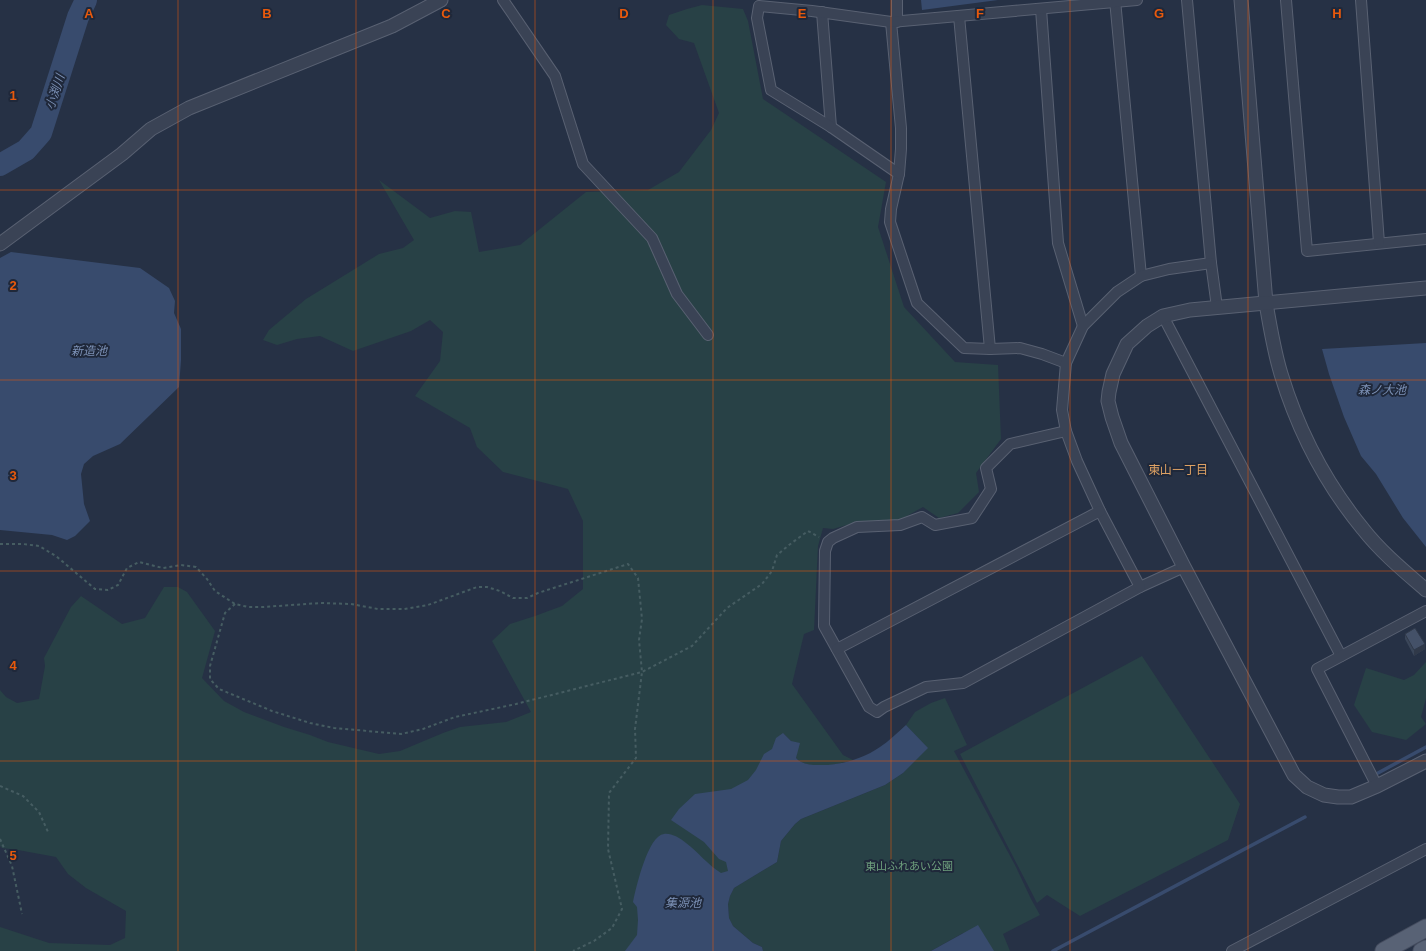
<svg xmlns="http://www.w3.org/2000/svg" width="1426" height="951" font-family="Arial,'Noto Sans JP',sans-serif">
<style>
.green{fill:#284146}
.water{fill:#384b6d}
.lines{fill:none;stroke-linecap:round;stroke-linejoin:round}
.stream{stroke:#384b6d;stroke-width:3.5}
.river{stroke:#384b6d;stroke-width:22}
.minor-casing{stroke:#596172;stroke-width:12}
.tertiary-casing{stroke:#596172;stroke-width:15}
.primary-casing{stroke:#444c5e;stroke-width:19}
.path{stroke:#465d62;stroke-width:2;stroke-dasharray:3 3;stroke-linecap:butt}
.minor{stroke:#3a4355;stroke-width:10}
.tertiary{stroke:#3a4355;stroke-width:13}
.primary{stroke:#586275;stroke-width:17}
.wall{fill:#3a4659}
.shaded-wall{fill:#303949}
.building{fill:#445168;stroke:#303949}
.grid{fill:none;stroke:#e8590c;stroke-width:1;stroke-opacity:0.55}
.labels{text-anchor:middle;stroke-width:4;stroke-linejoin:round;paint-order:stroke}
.park-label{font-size:11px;fill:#6ea07d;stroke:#1f283a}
.water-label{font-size:12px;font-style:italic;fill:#7d92b7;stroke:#1f283a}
.neighbourhood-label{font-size:12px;fill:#dda164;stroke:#1f283a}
.grid-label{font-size:13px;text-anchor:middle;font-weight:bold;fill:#e8590c;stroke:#1f283a;stroke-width:4;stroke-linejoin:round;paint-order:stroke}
</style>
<rect width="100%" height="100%" fill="#263145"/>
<g class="green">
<path d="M 702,5 L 743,9 L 748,21 L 763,99 L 886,182 L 878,227 L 904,307 L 955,362 L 998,365 L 1001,439 L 976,473 L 979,492 L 958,513 L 939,518 L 923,507 L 898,521 L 847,525 L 833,529 L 823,528 L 818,546 L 814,630 L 804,634 L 792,684 L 843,755 L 853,760 C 837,765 808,771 796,758 L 797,751 L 791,741 L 784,734 L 715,912 L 723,951 L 0,951 L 0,927 L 49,943 L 110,945 L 125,938 L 126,911 L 86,888 L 68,874 L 56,857 L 18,850 L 2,848 L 0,846 L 0,690 L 6,697 L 17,703 L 39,699 L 45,666 L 44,658 L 71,607 L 81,596 L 122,624 L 145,618 L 164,587 L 178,587 L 187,592 L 215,631 L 202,678 L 224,701 L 244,712 L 284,727 L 310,735 L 328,742 L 379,754 L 400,751 L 443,733 L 460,727 L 506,722 L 531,712 L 492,641 L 510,624 L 535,616 L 562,606 L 583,589 L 583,521 L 568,489 L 503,472 L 477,447 L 470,428 L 415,396 L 440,361 L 443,332 L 430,320 L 411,331 L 353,351 L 320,336 L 297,339 L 277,345 L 263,340 L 269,330 L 306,299 L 379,254 L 403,248 L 414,240 L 379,180 L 430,218 L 455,211 L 471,212 L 479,252 L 520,245 L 586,192 L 648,190 L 679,172 L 711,130 L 719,113 L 694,43 L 679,39 L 666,25 L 669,15 L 687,9 Z"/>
<path d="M 1142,656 L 1240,804 L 1228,840 L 1080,916 L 1047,895 L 1037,903 L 960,754 Z"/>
<path d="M 1426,662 L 1426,698 L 1421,717 L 1426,724 L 1406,740 L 1372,732 L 1354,705 L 1366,668 L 1404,680 L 1414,675 Z"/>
<path d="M 945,698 L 967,745 L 954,751 L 1016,867 L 1031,899 L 1040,915 L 1003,934 L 1010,951 L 977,951 L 963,933 L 931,951 L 763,951 L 762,947 L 753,943 L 733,926 L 729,918 L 728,904 L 730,896 L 734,888 L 777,862 L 781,841 L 795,824 L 801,819 L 885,785 L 903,773 L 927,748 L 906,725 L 915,712 L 931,703 Z"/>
</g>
<g class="water">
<path d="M 921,0 L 998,0 L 922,10 Z"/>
<path d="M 11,252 L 140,268 L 169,288 L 175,301 L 174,313 L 181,329 L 181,360 L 179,387 L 120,444 L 93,456 L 84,464 L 81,474 L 84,504 L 90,521 L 75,536 L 67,540 L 52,535 L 0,530 L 0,258 Z"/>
<path d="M 1426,343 L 1426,547 L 1403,518 L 1376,474 L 1361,456 L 1344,417 L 1329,374 L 1322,349 Z"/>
<path d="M 906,725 L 928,748 L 903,773 L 885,785 L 801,819 L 795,824 L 781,841 L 777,862 L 734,888 L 730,896 L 728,904 L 729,918 L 733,926 L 753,943 L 762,947 L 763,951 L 625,951 L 637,935 L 638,920 L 637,907 L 633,902 C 636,888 648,835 664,834 C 671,833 680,838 686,843 C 698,852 708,865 721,873 L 728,871 L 726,862 L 719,859 L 704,842 L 671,820 L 679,809 L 695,794 L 731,789 L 748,780 L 756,770 L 764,754 L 772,749 L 776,738 L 783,733 L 791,741 L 800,743 L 796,758 C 801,764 810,765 818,765 C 839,766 863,759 880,747 C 889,741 897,733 906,725 Z"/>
<path d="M 978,925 L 994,951 L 931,951 Z"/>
</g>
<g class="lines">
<g class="stream">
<path d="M 1378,773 L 1426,747"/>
<path d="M 1053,951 L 1305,817"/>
</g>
<path class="river" d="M 0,165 L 26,150 L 41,133 L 78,17 L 86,0"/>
<defs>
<g id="minor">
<path d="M 503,0 L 555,76 L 583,164 L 652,238 L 677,294 L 708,335"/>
<path d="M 1115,0 L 1141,276"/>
<path d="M 1187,0 L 1211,263 L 1217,307"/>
<path d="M 1286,0 L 1307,251 L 1426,239"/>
<path d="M 1361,0 L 1379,243"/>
<path d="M 1041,9 L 1058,243 L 1083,326"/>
<path d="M 822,12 L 831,127"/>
<path d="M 959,16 L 990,349"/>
<path d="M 891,22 L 901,128 L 901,149 L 899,174 L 891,209 L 890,222 L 917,303 L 964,348 L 990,349 L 1020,348 L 1042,354 L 1066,363"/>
<path d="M 897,22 L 897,0"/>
<path d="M 899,174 L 831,127 L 771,90 L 757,18 L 759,6 L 812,11 L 891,22 L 1137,0"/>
<path d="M 1163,316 L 1341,656"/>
<path d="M 1066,431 L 1010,444 L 986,468 L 991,489 L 972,518 L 935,525 L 922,517 L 900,525 L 857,527 L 833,538 L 828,542 L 825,551 L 824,626 L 869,707 L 877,712 L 884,707 L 926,687 L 963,683 L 1140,587 L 1184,567"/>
<path d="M 1140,587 L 1100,511 L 1077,461 L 1066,431 L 1062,410 L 1066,363 L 1083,326 L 1117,292 L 1141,276 L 1169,269 L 1211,263"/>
<path d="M 837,649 L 1100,511"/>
<path d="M 1377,786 L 1317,669 L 1426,611"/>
<path d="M 1232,951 L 1426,849"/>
</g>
<g id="tertiary">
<path d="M 1241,0 L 1266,303 C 1270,327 1274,351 1281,374 C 1298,430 1326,484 1363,529 C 1381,552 1404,571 1426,590"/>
<path d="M 0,244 L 122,154 L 151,129 L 189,108 L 392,26 L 441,0"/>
<path d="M 1426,288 L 1190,310 L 1163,316 L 1147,326 L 1127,344 L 1113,374 L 1109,392 L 1108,401 L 1112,417 L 1121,443 L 1184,567 L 1294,775 L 1307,787 L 1324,795 L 1338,797 L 1351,797 L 1377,786 L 1426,761"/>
</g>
<g id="primary">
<path d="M 1384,951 L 1426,928"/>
<path d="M 1422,951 L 1426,949"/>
</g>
</defs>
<use href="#minor" class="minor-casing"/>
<use href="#tertiary" class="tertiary-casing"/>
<use href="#primary" class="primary-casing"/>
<g class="path">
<path d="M 0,544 L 23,544 L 39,546 L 56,556 L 95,589 L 108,590 L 118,585 L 127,568 L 139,562 L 163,568 L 181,565 L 196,567 L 207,579 L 215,591 L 235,604 L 248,607 L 263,607 L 321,603 L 351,604 L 378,609 L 404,609 L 428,605 L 477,587 L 487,587 L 500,591 L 513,598 L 527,598 L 538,593 L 628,564 L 638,578 L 642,619 L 639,640 L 642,672 L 635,729 L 636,758 L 609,793 L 608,849 L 622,909 L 612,928 L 594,941 L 573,951"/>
<path d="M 235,604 L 225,613 L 210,666 L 210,679 L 219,689 L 272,711 L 310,723 L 334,728 L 401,734 L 423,729 L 455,717 L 516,704 L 642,672 L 692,646 L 727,608 L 762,584 L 772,571 L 777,555 L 789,545 L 808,531 L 819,537"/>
<path d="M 0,786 L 23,796 L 39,812 L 48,832"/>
<path d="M 0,839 L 12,866 L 22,914"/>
</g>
<use href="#minor" class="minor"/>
<use href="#tertiary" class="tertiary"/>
<use href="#primary" class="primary"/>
</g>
<path class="wall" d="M 1405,634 L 1425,649 L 1414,656 L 1405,639 Z"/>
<path class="shaded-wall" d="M 1425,644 L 1425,649 L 1414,656 L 1414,650 Z"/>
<path class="building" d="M 1415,628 L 1425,644 L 1414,650 L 1405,634 Z"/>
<path class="grid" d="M 178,0 L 178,951M 356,0 L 356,951M 535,0 L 535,951M 713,0 L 713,951M 891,0 L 891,951M 1070,0 L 1070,951M 1248,0 L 1248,951M 0,190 L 1426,190M 0,380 L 1426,380M 0,571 L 1426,571M 0,761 L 1426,761"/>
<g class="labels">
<g class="park-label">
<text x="909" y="870">東山ふれあい公園</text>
</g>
<g class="water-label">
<text transform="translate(55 92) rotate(-72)" y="4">小渕川</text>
<text x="89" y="355">新造池</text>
<text x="1382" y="394">森ノ大池</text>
<text x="683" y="907">集源池</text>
</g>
<g class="neighbourhood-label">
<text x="1178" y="474">東山一丁目</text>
</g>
</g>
<g class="grid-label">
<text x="89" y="18">A</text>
<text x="267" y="18">B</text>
<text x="446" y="18">C</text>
<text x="624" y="18">D</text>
<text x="802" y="18">E</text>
<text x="980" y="18">F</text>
<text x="1159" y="18">G</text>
<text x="1337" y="18">H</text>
<text x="13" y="100">1</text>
<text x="13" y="290">2</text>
<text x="13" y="480">3</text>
<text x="13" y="670">4</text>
<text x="13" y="860">5</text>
</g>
</svg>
